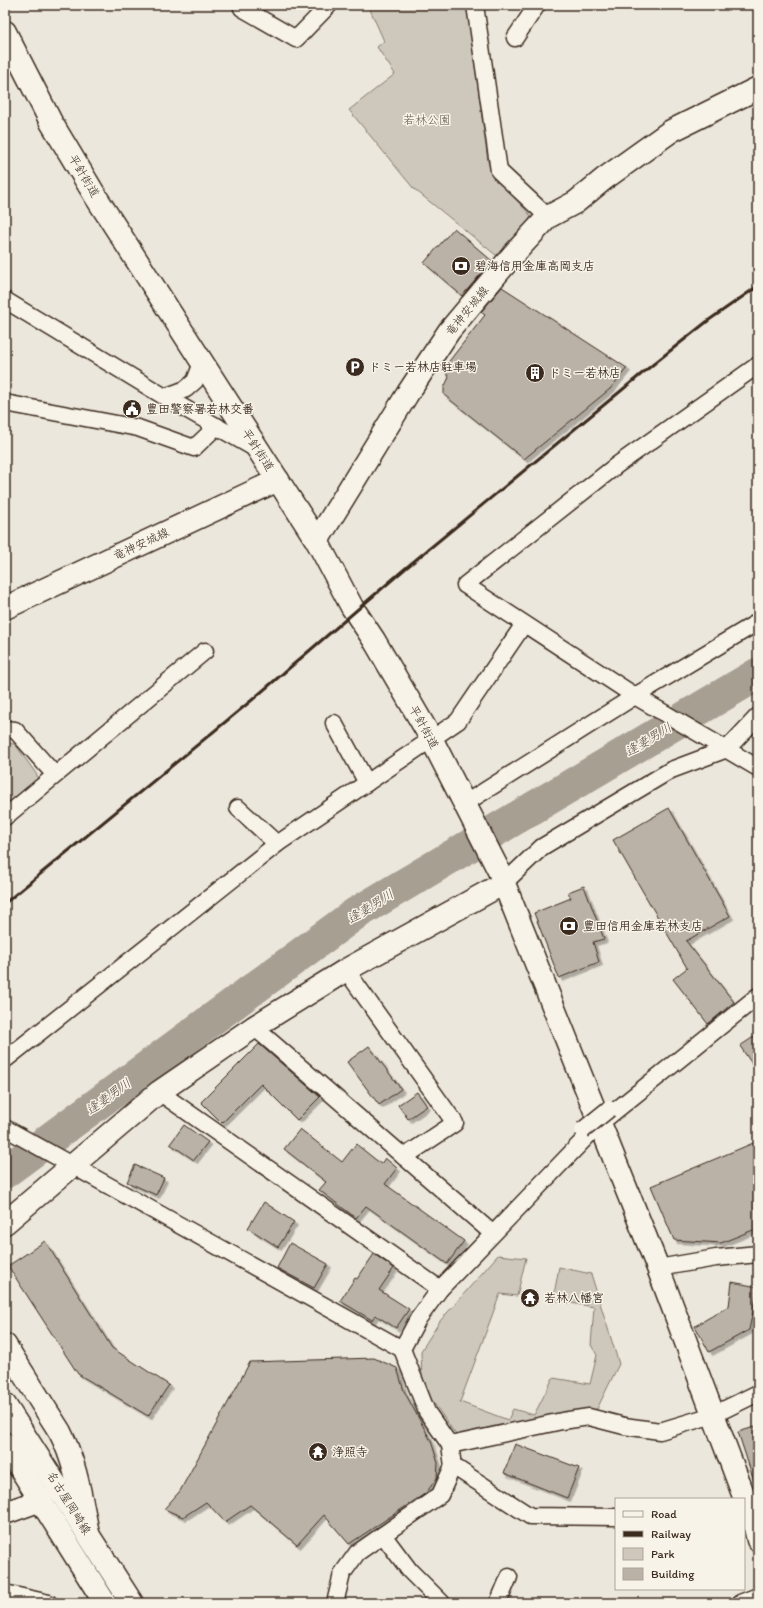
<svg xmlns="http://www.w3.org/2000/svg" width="763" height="1608" font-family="Itim,'Klee One',sans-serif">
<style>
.green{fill:#cec8bc;stroke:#84796d}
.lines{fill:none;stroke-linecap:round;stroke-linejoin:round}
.river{stroke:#a89f93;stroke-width:33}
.building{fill:#bab2a7;stroke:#3b2a1e;filter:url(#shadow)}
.street-casing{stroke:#3b2a1e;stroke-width:19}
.secondary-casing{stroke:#3b2a1e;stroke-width:25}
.primary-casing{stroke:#3b2a1e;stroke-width:25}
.street{stroke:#f7f3e8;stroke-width:16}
.secondary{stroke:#f7f3e8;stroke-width:22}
.primary{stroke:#f7f3e8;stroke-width:22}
.rail{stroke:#3b2a1e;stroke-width:3}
.street-bridge-casing{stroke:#3b2a1e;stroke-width:19;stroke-linecap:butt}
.street-bridge{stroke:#f7f3e8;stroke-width:16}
.labels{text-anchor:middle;stroke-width:3;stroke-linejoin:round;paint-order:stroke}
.park-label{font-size:12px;fill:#605246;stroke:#f7f3e8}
.street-label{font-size:12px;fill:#3b2a1e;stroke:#f7f3e8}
.poi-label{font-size:12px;font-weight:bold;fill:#3b2a1e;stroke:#f7f3e8;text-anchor:start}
.water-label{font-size:13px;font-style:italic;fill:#615347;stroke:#f7f3e8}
</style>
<defs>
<filter id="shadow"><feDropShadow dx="3.5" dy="3.5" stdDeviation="0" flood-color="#0004"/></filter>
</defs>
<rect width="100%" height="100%" fill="#ece7dc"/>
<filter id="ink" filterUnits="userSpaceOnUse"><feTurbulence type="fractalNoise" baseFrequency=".025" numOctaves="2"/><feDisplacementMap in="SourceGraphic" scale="8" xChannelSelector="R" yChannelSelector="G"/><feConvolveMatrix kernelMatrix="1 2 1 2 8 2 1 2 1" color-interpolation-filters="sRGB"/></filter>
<g filter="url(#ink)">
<g class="green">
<path d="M 368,5 L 467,5 L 488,162 L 493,174 L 531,216 L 525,229 L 502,260 L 414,189 L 349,110 L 395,74 L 377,47 L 384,41 Z"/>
<path d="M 5,743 L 15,744 L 37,775 L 38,780 L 5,806 Z"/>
<path d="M 498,1255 L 526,1258 L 517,1296 L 500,1294 L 460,1402 L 508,1420 L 513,1409 L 534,1415 L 553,1378 L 590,1384 L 597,1355 L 591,1345 L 594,1307 L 553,1300 L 559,1267 L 591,1274 L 619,1364 L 597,1409 L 461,1442 L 422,1386 L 421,1351 L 440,1321 Z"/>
</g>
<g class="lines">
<path class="river" d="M 5,1172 L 355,914 L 758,674"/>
</g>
<g class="building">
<path d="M 454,228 L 492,261 L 462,296 L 424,263 Z"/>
<path d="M 502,287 L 627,368 L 610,389 L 524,459 L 444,395 L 444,388 L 449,377 L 443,369 L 485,315 L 481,312 Z"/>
<path d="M 669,808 L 730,916 L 686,941 L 734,1002 L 708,1024 L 673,979 L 687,968 L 613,840 Z"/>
<path d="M 584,886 L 604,939 L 593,942 L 599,962 L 559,978 L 534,913 L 571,898 L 568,892 Z"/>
<path d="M 758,1034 L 758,1073 L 740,1046 Z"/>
<path d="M 259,1044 L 320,1097 L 297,1120 L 261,1084 L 222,1123 L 201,1102 Z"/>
<path d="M 369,1046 L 401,1089 L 379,1105 L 347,1062 Z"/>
<path d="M 417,1092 L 427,1106 L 408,1119 L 398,1105 Z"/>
<path d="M 184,1125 L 208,1142 L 194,1160 L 170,1144 Z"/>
<path d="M 300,1129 L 342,1162 L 356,1144 L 381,1164 L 385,1158 L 397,1168 L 385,1184 L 464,1241 L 447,1264 L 366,1206 L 356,1218 L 319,1190 L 326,1182 L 284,1149 Z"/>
<path d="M 758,1141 L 758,1228 L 721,1243 L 674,1240 L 651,1186 Z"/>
<path d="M 135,1165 L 164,1178 L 156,1195 L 127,1182 Z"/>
<path d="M 264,1202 L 294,1222 L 278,1247 L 248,1228 Z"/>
<path d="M 45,1241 L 112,1348 L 169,1385 L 148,1416 L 78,1374 L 8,1266 Z"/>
<path d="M 290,1243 L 328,1264 L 314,1288 L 277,1268 Z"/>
<path d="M 374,1254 L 394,1268 L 379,1290 L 409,1309 L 396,1328 L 375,1315 L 372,1320 L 340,1301 L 355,1278 L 357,1279 Z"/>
<path d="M 732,1282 L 758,1287 L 749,1330 L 709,1352 L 695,1326 L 729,1306 Z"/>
<path d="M 374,1358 L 397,1368 L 404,1391 L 431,1441 L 438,1463 L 437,1478 L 426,1493 L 349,1544 L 324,1515 L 297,1545 L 250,1505 L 225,1522 L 206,1502 L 183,1517 L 164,1509 L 180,1491 L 250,1362 Z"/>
<path d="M 758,1426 L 758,1483 L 755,1484 L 738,1432 Z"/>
<path d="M 515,1444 L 579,1468 L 567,1498 L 504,1473 Z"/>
</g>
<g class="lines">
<defs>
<g id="street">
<path d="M 241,5 L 242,8 L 296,39 L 329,5"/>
<path d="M 475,5 L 499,171 L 548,217"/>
<path d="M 515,38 L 537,5"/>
<path d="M 5,300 L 165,397 L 256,449"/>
<path d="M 758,365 L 617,465 L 465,585 L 635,696 L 758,768"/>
<path d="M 165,397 L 186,389 L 195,381 L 202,363"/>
<path d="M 5,403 L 138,428 L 194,448 L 217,426"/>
<path d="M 334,723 L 367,783"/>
<path d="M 5,729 L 15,730 L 55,775"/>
<path d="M 464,804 L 635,696 L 758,622"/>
<path d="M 238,808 L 277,844"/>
<path d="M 5,817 L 205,651"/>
<path d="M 504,883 L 542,847 L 671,770 L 727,749 L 758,716"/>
<path d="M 346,970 L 455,1123 L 404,1157"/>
<path d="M 254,1027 L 492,1233"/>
<path d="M 5,1058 L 6,1059 L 277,844 L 458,721 L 524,624"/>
<path d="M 159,1092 L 440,1289"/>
<path d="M 5,1128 L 402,1349 L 427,1412 L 450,1445 L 453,1466 L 440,1495 L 357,1553 L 342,1574 L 335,1603"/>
<path d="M 658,1268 L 716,1258 L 758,1254"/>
<path d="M 402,1349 L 418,1319 L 440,1289 L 599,1124 L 758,996"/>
<path d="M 450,1445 L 562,1421 L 589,1417 L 624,1426 L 660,1431 L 713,1415 L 758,1393"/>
<path d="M 453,1466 L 530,1516 L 616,1517"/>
<path d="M 383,1535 L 410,1571 L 442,1603"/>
<path d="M 5,1593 L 49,1603"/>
<path d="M 498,1603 L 509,1577"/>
<path d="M 740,1603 L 758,1596"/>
</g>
<g id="secondary">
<path d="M 5,32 L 51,122 L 96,197 L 317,541 L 352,607 L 374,640 L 431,738 L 499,871 L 658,1268 L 754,1523 L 758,1540"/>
<path d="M 317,541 L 408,393 L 449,331 L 512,256 L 548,217 L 576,202 L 604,179 L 671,131 L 758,88"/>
<path d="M 5,608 L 278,480"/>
<path d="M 5,1223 L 159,1092 L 254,1027 L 346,970 L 504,883"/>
<path d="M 5,1345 L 60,1432 C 76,1463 81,1499 88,1533"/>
<path d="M 5,1513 L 41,1500"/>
</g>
<g id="primary">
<path d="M 5,1405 L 132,1603"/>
<path d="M 5,1444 L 105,1603"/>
</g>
</defs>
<use href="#street" class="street-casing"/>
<use href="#secondary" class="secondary-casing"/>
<use href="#primary" class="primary-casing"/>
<use href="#street" class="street"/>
<use href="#secondary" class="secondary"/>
<use href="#primary" class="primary"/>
<path class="rail" d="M 5,903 L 252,700 L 407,567 L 656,362 L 709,320 L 758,286"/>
<defs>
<path id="street-bridge" d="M 583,1130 L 609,1109"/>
</defs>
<use href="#street-bridge" class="street-bridge-casing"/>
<use href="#street-bridge" class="street-bridge"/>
</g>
</g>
<defs>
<symbol id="bank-disc" viewBox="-11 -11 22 22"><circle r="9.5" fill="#3b2a1e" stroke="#f7f3e8"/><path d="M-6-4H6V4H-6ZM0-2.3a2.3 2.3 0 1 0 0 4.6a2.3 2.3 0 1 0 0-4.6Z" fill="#fff"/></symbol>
<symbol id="parking-disc" viewBox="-11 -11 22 22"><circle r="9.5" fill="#3b2a1e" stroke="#f7f3e8"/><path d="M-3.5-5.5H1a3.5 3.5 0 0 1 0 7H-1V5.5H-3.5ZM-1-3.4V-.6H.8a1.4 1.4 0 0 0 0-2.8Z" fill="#fff"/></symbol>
<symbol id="building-disc" viewBox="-11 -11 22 22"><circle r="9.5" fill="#3b2a1e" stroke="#f7f3e8"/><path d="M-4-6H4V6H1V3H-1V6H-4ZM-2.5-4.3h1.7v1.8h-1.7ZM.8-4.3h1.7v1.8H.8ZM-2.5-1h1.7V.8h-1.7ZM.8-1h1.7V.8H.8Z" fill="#fff"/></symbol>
<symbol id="civic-disc" viewBox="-11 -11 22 22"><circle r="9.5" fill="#3b2a1e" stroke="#f7f3e8"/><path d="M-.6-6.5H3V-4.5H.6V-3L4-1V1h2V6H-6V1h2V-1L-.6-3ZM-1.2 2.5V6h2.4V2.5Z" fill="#fff"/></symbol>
<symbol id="temple-disc" viewBox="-11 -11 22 22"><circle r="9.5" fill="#3b2a1e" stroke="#f7f3e8"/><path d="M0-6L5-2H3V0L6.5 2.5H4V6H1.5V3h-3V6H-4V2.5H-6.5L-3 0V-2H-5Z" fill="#fff"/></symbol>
</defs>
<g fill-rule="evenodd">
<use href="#bank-disc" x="450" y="255" width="22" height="22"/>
<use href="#parking-disc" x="344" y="356" width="22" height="22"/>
<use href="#building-disc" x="524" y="362" width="22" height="22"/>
<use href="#civic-disc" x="121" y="398" width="22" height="22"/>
<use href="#bank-disc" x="558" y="915" width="22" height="22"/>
<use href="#temple-disc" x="519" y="1287" width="22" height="22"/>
<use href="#temple-disc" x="307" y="1441" width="22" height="22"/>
</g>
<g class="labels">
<g class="park-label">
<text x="427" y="124">若林公園</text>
</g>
<g class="street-label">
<text transform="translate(84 176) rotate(59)" y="4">平針街道</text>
<text transform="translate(467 311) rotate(-51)" y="4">竜神安城線</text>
<text transform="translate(258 450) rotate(57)" y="4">平針街道</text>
<text transform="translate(141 544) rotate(-25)" y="4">竜神安城線</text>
<text transform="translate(424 727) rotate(61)" y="4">平針街道</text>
<text transform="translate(69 1503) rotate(58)" y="4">名古屋岡崎線</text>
</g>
<g class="poi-label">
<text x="475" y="270">碧海信用金庫高岡支店</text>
<text x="369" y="371">ドミー若林店駐車場</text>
<text x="549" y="377">ドミー若林店</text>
<text x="146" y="413">豊田警察署若林交番</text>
<text x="583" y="930">豊田信用金庫若林支店</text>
<text x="544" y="1302">若林八幡宮</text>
<text x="332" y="1456">浄照寺</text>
</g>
<g class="water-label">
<text transform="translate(648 739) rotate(-31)" y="5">逢妻男川</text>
<text transform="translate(370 906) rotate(-32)" y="5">逢妻男川</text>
<text transform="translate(108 1096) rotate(-36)" y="5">逢妻男川</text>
</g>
</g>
<rect width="763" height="1608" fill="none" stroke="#f7f3e8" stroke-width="20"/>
<rect x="10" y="10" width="743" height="1588" fill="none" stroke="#3b2a1e" stroke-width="1.5" filter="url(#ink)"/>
<rect x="615" y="1498" width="130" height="92" fill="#f7f3e8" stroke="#aca397"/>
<rect x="623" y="1511" width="20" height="6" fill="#f7f3e8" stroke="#aca397"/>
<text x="651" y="1518" font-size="12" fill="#3b2a1e">Road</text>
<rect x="623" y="1531" width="20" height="6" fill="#3b2a1e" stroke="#aca397"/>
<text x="651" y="1538" font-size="12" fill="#3b2a1e">Railway</text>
<rect x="623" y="1548" width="20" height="12" fill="#cec8bc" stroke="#aca397"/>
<text x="651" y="1558" font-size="12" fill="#3b2a1e">Park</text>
<rect x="623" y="1568" width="20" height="12" fill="#bab2a7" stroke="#aca397"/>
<text x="651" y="1578" font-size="12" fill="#3b2a1e">Building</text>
</svg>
